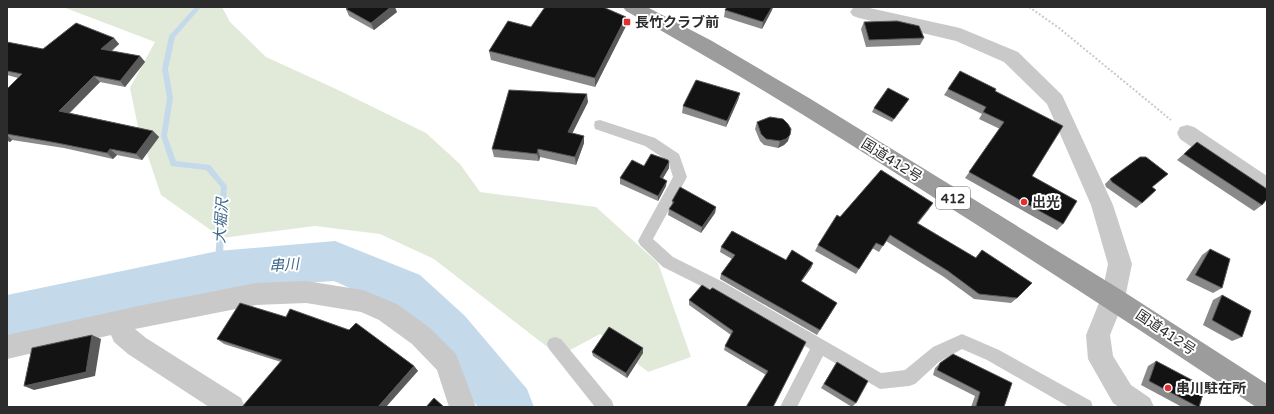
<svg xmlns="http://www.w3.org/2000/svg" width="1274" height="414" font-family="'Varela Round','Noto Sans JP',sans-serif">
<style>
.green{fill:#e1ead9}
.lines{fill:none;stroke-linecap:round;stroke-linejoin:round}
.stream{fill:#c4d9ea;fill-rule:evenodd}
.river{fill:#c4d9ea;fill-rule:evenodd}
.path{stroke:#c9c9c9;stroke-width:2;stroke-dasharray:2 2;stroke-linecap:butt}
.service{fill:#c9c9c9;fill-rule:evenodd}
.minor{fill:#c9c9c9;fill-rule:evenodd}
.trunk{fill:#9c9c9c;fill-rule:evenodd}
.wall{fill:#898989}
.shaded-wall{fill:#5a5a5a}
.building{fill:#131313;stroke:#5a5a5a}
.poi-dot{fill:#e22e30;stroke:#fff;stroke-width:1.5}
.labels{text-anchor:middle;stroke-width:4;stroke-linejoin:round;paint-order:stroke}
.shield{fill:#fff;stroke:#6b6b6b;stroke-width:1}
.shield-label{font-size:13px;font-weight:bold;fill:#2c2c2c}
.poi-label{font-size:14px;font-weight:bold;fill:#2c2c2c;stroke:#fff;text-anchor:start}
.street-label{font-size:14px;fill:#2c2c2c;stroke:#fff}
.water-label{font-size:15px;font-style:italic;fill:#3c678c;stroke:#fff}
</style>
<rect width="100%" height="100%" fill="#fff"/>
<path class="green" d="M 63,7 L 222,7 L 230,22 L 266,57 L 336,89 L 426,133 L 460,164 L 480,192 L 596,207 L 658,263 L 691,357 L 648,372 L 600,334 L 559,356 L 434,259 L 380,234 L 315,226 L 222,238 L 161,195 L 138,127 L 130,88 L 155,42 Z"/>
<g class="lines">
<path class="stream" d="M 195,7 L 201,7 L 175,37 L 168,69 L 173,98 L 167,136 L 176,161 L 210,165 L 227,186 L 222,271 L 221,273 L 218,274 L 215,273 L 214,271 L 221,187 L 206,170 L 171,166 L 161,136 L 167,98 L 162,69 L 169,36 Z"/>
<path class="river" d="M 335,241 L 420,275 L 465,316 L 527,389 L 534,407 L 478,407 L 431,348 L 388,305 L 334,281 L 262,286 L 218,291 L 7,339 L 7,295 L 218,251 Z"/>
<path class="path" d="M 1029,7 L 1059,28 L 1171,120"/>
<g class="service">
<path d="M 600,120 L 655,138 L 679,154 L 687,177 L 653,239 L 673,257 L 723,282 L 881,373 L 905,370 L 933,347 L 962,334 L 999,350 L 1091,401 L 1093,407 L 1069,407 L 987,360 L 962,349 L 939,362 L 915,384 L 909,386 L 880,389 L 823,356 L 797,407 L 780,407 L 810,349 L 713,292 L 663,267 L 640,245 L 638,241 L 640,237 L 673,177 L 668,161 L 645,146 L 595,129 L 594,125 L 595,121 Z"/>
<path d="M 555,337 L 561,339 L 612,401 L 614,407 L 595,407 L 549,349 L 547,344 L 549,339 Z"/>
</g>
<g class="minor">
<path d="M 865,7 L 960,28 L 1018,52 L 1062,95 L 1113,205 L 1132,264 L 1125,298 L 1110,335 L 1113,356 L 1131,385 L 1150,398 L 1154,407 L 1119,407 L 1113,403 L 1088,359 L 1086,335 L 1101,298 L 1108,264 L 1091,205 L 1047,104 L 1004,62 L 956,41 L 859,18 L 853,16 L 850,12 L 853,8 Z"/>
<path d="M 1187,125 L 1194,127 L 1267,176 L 1267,196 L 1259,193 L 1180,139 L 1177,133 L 1180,127 Z"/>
<path d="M 306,281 L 363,290 L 397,304 L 430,328 L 456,354 L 476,407 L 449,407 L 437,370 L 412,344 L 379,320 L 361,312 L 306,303 L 256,305 L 135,329 L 146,338 L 241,398 L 245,407 L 209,407 L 128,354 L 114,342 L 111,335 L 7,359 L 7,335 L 143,305 L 256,283 Z"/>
</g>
<path class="trunk" d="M 623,7 L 647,7 L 712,41 L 809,98 L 1121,290 L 1267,384 L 1267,407 L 1256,407 C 1149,336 1042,266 933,197 C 832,132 731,69 626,11 Z"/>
</g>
<g class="wall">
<path d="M 727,7 L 773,7 L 772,10 L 762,29 L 724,17 L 725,10 Z"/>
<path d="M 346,9 L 397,12 L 374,30 L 349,16 Z"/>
<path d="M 864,22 L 924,38 L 920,45 L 866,47 L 861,29 Z"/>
<path d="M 626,26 L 595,87 L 491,60 L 489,51 L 531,27 Z"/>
<path d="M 114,38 L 119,44 L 112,51 L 140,56 L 145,62 L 125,87 L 100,82 L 70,113 L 153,131 L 159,137 L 142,160 L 117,155 L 113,159 L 64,148 L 12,140 L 10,142 L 7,141 L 7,89 L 18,78 L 7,75 L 7,42 L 43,49 Z"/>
<path d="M 948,89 L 995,91 L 1032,176 L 1063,224 L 1057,230 L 965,178 L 1000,129 L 979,119 L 982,114 L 944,95 Z"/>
<path d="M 740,93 L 738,100 L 726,127 L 682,113 L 683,106 Z"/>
<path d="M 909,99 L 907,102 L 892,122 L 872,112 L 874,108 Z"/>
<path d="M 588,102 L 572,133 L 584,136 L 584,143 L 576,165 L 540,157 L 539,161 L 494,157 L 492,149 Z"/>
<path d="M 757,122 L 788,141 L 784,145 L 778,148 L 764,145 L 760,141 L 755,129 Z"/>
<path d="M 1197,142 L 1262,205 L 1254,211 L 1177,160 Z"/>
<path d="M 669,162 L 669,168 L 663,178 L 666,186 L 658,201 L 620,184 L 620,178 L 644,166 Z"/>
<path d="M 1168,174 L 1152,187 L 1142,203 L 1136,208 L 1106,187 L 1105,184 L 1110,179 Z"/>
<path d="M 672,201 L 716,207 L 715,213 L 701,233 L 668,215 L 669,209 L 672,204 Z"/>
<path d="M 929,209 L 918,223 L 975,258 L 982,250 L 1017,298 L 1011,303 L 974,299 L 944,277 L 886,241 L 879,252 L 872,248 L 856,274 L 815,251 L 818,245 L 840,217 Z"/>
<path d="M 721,247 L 786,260 L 813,263 L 811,268 L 801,282 L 837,303 L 817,335 L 720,279 L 721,274 L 732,259 L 720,252 Z"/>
<path d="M 1210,249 L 1222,288 L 1213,293 L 1186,280 L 1202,255 Z"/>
<path d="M 710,290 L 806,342 L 766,375 L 724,350 L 725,346 L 731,335 L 689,305 L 689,300 Z"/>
<path d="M 1222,295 L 1242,337 L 1232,341 L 1203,325 L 1213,300 Z"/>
<path d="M 217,339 L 414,366 L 418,371 L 281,362 L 224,344 Z"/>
<path d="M 643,348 L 643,353 L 627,378 L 593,356 L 592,352 Z"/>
<path d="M 1156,361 L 1199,407 L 1182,407 L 1141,385 L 1148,366 Z"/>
<path d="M 837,362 L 856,403 L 852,407 L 821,388 Z"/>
<path d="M 940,363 L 1004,407 L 971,407 L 975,396 L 933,375 L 935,368 Z"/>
</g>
<g class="shaded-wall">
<path d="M 391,7 L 395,7 L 397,12 L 374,30 L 371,23 Z"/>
<path d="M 772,7 L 773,7 L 772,10 L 762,29 L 763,22 Z"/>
<path d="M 626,17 L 626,26 L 595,87 L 595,78 Z"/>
<path d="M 114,38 L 119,44 L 106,55 L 101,49 Z"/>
<path d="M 140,56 L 145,62 L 125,87 L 120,81 Z"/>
<path d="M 94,76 L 100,82 L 66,116 L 59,111 Z"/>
<path d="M 740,93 L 738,100 L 726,127 L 727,121 Z"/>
<path d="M 587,94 L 588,102 L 569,140 L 568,132 Z"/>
<path d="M 153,131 L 159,137 L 142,160 L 136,154 Z"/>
<path d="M 7,135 L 12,140 L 10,142 L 7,139 Z"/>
<path d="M 790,135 L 788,141 L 784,145 L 778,148 L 780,141 Z"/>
<path d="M 584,136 L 584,143 L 576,165 L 575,157 Z"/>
<path d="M 110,149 L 117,155 L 113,159 L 107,153 Z"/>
<path d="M 538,149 L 540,157 L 539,161 L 537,154 Z"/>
<path d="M 669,162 L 669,168 L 660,183 L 660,177 Z"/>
<path d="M 667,181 L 666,186 L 658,201 L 658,196 Z"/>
<path d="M 933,203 L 929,209 L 913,229 L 917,223 Z"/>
<path d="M 716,207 L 715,213 L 701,233 L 702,227 Z"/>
<path d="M 813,263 L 811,268 L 798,286 L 801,281 Z"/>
<path d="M 92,335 L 101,339 L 95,376 L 34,390 L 24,386 Z"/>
<path d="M 643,348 L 643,353 L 627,378 L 626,373 Z"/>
<path d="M 414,366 L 418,371 L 386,407 L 378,407 Z"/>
</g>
<g class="building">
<path d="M 349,7 L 391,7 L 371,23 L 346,9 Z"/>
<path d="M 545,7 L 603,7 L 626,17 L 595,78 L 489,51 L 508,21 L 531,27 Z"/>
<path d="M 727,7 L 772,7 L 763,22 L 725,10 Z"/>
<path d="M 897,21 L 919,26 L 924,38 L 869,40 L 864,22 Z"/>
<path d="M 76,23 L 114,38 L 101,49 L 140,56 L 120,81 L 94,76 L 59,111 L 153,131 L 136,154 L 110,149 L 107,153 L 57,143 L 7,134 L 7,89 L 22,74 L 7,71 L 7,42 L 43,49 Z"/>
<path d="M 960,71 L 996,89 L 995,91 L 1063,126 L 1032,176 L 1077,201 L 1063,224 L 969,172 L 1004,122 L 983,112 L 986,107 L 948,89 Z"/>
<path d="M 696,80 L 740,93 L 727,121 L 683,106 Z"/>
<path d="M 888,88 L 909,99 L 894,119 L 874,108 Z"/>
<path d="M 509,90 L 587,94 L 568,132 L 584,136 L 575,157 L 538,149 L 537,154 L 492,149 Z"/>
<path d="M 770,117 L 783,119 L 788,124 L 791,129 L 790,135 L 786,139 L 780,141 L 766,139 L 761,134 L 757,122 Z"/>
<path d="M 1197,142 L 1267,189 L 1267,199 L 1262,205 L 1184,154 Z"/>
<path d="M 651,154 L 668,160 L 669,162 L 660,177 L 667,181 L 658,196 L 620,178 L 632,160 L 644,166 Z"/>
<path d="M 1140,157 L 1146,157 L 1168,174 L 1152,187 L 1156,190 L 1142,203 L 1112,182 L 1110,179 Z"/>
<path d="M 881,170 L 933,203 L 917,223 L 976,258 L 982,250 L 1032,283 L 1017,298 L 979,294 L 948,271 L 890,235 L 883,246 L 876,243 L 859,269 L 818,245 L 837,215 L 840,217 Z"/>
<path d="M 680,187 L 716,207 L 702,227 L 669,209 L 674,202 L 672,201 Z"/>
<path d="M 732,231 L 786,260 L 792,250 L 813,263 L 801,281 L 837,303 L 820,330 L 721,274 L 735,255 L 721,247 Z"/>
<path d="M 1210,249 L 1230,259 L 1222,288 L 1195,275 Z"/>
<path d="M 702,285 L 710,290 L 712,288 L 713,288 L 806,342 L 773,407 L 746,407 L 768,371 L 725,346 L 733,331 L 689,300 Z"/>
<path d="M 1222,295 L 1251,311 L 1242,337 L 1212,320 Z"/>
<path d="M 240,303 L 286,317 L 290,309 L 349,330 L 356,323 L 414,366 L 378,407 L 242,407 L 282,360 L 217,339 Z"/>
<path d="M 609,327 L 643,348 L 626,373 L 592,352 Z"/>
<path d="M 92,335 L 86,372 L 24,386 L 32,348 Z"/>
<path d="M 953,354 L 1012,383 L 1004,407 L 978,407 L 976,406 L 980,392 L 937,370 L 940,363 Z"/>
<path d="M 1156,361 L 1205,387 L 1199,407 L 1198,407 L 1149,381 Z"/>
<path d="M 837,362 L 868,381 L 856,403 L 824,384 Z"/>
<path d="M 434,398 L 444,407 L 426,407 Z"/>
</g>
<g class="poi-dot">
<rect x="623" y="18" width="8" height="8" rx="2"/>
<circle cx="1024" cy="202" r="4"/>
<circle cx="1168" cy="388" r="4"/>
</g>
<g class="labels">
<rect class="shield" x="936" y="187" width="34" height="22" rx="3"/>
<g class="shield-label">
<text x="953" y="203">412</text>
</g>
<g class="poi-label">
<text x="635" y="27">長竹クラブ前</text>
<text x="1032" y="207">出光</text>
<text x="1176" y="393">串川駐在所</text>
</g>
<g class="street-label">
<text transform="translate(892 160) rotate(32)" y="5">国道412号</text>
<text transform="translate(1166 332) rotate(34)" y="5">国道412号</text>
</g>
<g class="water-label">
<text transform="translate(221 221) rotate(-86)" y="5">大堀沢</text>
<text transform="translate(284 265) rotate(-4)" y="5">串川</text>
</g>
</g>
<rect width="1274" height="414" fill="none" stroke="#2c2c2c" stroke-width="16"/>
</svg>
